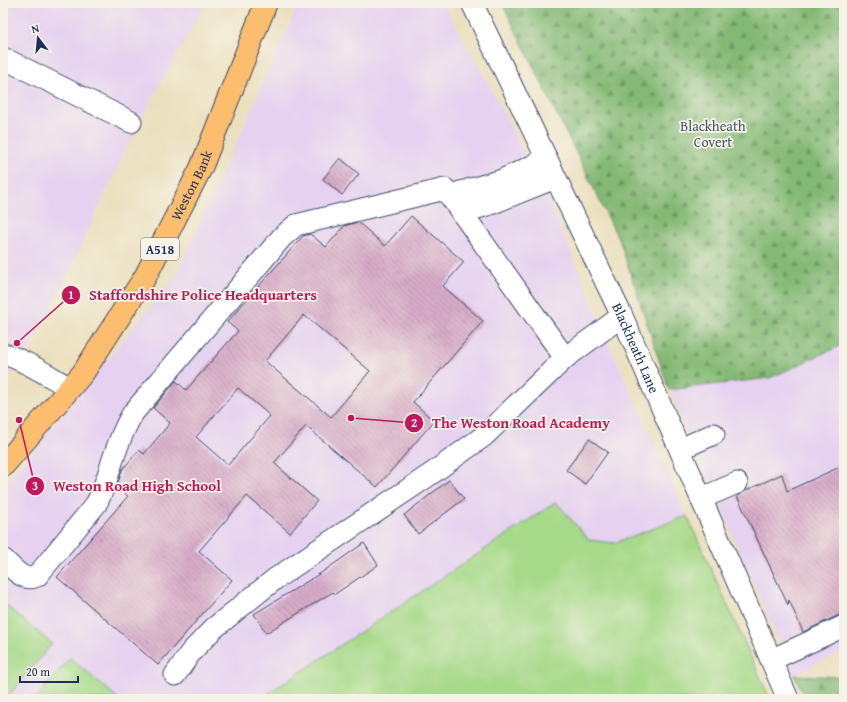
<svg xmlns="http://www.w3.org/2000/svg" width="847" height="702" font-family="'Gentium Book Plus',serif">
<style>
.built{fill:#e6d2f0}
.green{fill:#a6d988;stroke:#608473}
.forest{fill:url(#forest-firs);stroke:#507469}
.building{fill:url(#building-back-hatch);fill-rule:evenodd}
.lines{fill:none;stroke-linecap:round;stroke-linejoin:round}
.minor-casing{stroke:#3a4a6c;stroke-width:23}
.highway-casing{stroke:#3a4a6c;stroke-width:24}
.minor{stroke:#fff;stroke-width:21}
.highway{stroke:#fcbd6e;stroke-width:22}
.labels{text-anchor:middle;stroke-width:3.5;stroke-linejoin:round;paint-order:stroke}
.shield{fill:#f7f3e8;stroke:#5d6a87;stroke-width:1}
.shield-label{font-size:13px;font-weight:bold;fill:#1b2f5e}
.park-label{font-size:14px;fill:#3e5a68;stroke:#f7f3e8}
.street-label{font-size:14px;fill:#1b2f5e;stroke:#f7f3e8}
.leader{fill:none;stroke:#c2185b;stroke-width:1.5}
.callout-dot{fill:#c2185b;stroke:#f7f3e8;stroke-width:1.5}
.mark-label{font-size:12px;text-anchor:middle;font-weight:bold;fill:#fff}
.callout-label{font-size:15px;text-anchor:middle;font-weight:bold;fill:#c2185b;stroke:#f7f3e8;stroke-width:3.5;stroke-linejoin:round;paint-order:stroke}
</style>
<defs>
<pattern id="forest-firs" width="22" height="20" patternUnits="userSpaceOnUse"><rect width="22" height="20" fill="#84b974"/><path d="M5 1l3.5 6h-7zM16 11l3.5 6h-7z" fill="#6b9762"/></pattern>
<pattern id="building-back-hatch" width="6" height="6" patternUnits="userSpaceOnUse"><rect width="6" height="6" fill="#d8acc8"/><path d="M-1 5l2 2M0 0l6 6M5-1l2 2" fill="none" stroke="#ae8ca6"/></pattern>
</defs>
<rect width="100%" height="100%" fill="#f7f3e8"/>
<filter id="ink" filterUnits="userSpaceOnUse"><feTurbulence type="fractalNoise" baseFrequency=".025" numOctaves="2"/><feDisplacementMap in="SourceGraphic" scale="8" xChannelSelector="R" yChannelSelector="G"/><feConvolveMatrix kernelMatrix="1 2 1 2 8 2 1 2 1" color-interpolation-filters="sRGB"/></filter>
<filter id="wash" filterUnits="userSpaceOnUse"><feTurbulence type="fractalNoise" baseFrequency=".012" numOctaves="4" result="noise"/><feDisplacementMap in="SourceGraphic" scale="16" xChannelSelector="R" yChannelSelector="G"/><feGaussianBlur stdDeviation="0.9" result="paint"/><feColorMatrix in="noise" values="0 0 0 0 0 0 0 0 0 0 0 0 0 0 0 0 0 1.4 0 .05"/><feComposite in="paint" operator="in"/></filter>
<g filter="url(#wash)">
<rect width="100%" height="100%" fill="#ebe0be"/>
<g class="built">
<path d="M 3,3 L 206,3 L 150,102 L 121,159 L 52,308 L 21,361 L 3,386 Z"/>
<path d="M 299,3 L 443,3 L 487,81 L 549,200 L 612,350 L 770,699 L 3,699 L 3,487 L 177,274 Z"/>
<path d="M 844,344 L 844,651 L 794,675 L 669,390 L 770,378 Z"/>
</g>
<g class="green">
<path d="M 556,502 L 589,540 L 614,543 L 687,516 L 770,699 L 260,699 Z"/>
<path d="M 3,603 L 52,644 L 6,699 L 3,699 Z"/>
<path d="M 70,658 L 119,699 L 35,699 Z"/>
</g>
<g class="forest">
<path d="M 502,3 L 844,3 L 844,344 L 770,378 L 669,390 L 620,242 Z"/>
<path d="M 794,675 L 844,677 L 844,699 L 806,699 Z"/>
</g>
<g id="blocks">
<g class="building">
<path d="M 340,158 L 359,174 L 342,195 L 323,179 Z"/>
<path d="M 411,216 L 464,262 L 443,286 L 483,321 L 413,402 L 434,421 L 377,487 L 306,426 L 274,463 L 317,501 L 290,533 L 247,496 L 199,551 L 232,580 L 158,665 L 57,577 L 128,496 L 117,487 L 122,470 L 139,450 L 144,454 L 170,423 L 153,408 L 176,381 L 186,390 L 238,331 L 227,322 L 303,236 L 310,234 L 326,247 L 344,226 L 358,222 L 385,246 ZM 304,315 L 370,371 L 331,417 L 265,361 ZM 238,388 L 270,416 L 228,465 L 196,437 Z"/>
<path d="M 589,439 L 608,452 L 585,484 L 566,470 Z"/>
<path d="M 844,465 L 844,614 L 839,615 L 803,632 L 789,600 L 788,605 L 737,496 L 747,490 L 782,474 L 787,491 Z"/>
<path d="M 449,480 L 464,499 L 418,534 L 404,515 Z"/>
<path d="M 364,543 L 378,565 L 335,594 L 333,592 L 266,633 L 254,614 L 321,573 Z"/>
</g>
</g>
</g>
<g filter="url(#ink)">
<use href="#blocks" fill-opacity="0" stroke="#3a4a6c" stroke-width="1"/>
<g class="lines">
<defs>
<g id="minor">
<path id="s1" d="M 472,3 L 622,316 L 788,699"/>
<path d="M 3,58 L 131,122"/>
<path d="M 450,195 L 502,180 L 547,159"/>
<path d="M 462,213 L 493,203 L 555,178"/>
<path d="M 3,354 C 22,358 52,378 70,388"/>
<path d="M 680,449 L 714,434"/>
<path d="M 702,498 L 737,483"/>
<path d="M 3,559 C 12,567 23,583 37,576 L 96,504 C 102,494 105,483 109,472 C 115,452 122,431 133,413 L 282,237 L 296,225 L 445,189 L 565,358"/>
<path d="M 771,660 L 844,626"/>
<path d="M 175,675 L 191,652 L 213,629 L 275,579 L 431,474 L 484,436 L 565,358 L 622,316"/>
</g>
<g id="highway">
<path id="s2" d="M 3,466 L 83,373 L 145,277 L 201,168 L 266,3"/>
</g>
</defs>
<use href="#minor" class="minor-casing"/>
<use href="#highway" class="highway-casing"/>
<use href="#minor" class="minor"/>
<use href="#highway" class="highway"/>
</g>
</g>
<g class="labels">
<rect class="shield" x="141" y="238" width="38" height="22" rx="3"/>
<g class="shield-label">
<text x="160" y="254">A518</text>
</g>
<g class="park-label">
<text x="713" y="131">Blackheath<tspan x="713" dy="16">Covert</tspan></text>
</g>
<g class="street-label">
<text dy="5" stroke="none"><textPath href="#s2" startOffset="340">Weston Bank</textPath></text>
<text dy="5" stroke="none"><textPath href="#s1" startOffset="382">Blackheath Lane</textPath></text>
</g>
</g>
<path class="leader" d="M17 343L71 295M351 418L414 423M19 420L35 486"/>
<g class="callout-dot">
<circle cx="17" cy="343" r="4"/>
<circle cx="351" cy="418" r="4"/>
<circle cx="19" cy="420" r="4"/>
<circle cx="71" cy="295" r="10"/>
<circle cx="414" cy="423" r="10"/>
<circle cx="35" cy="486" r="10"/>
</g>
<g class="mark-label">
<text x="71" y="299">1</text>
<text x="414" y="427">2</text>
<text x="35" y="490">3</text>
</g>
<g class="callout-label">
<text x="203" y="300">Staffordshire Police Headquarters</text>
<text x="521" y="428">The Weston Road Academy</text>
<text x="137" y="491">Weston Road High School</text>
</g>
<rect width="847" height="702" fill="none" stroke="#f7f3e8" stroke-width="16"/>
<g transform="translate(38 38) rotate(344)" stroke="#f7f3e8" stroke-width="3" paint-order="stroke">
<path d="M0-3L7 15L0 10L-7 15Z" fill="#1b2f5e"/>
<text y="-6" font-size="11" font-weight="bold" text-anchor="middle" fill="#1b2f5e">N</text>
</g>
<path d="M20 676v6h58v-6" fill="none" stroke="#1b2f5e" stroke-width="2"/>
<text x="26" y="676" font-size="12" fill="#1b2f5e" stroke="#f7f3e8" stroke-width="3" paint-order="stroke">20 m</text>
</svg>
